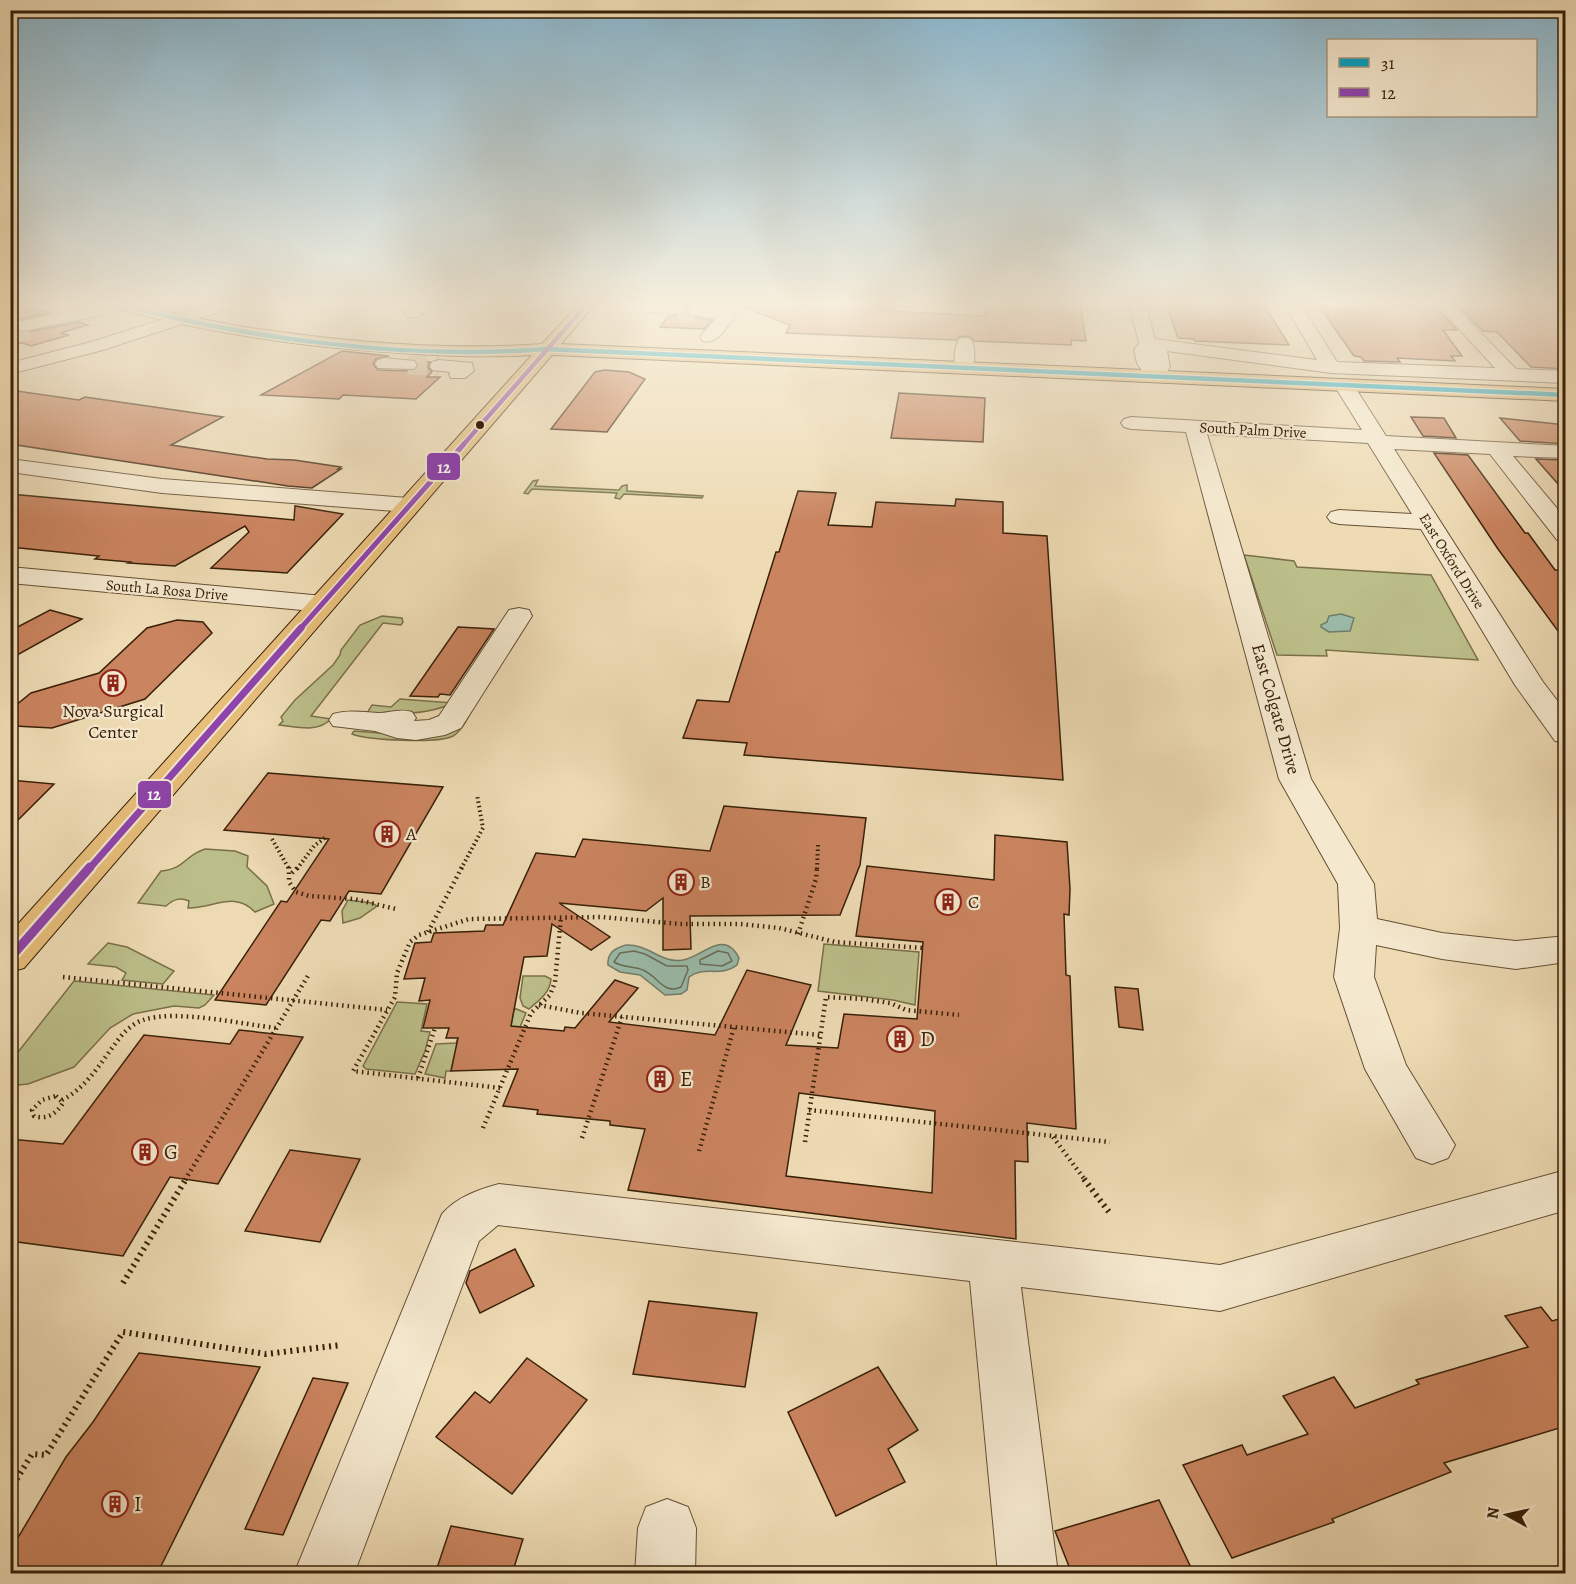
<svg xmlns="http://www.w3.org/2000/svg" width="1576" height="1584" font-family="Alegreya,serif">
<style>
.green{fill:#bcbf8a;stroke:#7a7049;stroke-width:1.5}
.water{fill:#9abba9;stroke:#737d69;stroke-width:1.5}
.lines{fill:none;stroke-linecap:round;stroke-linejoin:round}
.shore{stroke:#696e58;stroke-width:1.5}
.building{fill:#ca845f;stroke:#382008;stroke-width:1.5;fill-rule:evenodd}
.minor-tunnel{stroke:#cab692;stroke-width:19;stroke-dasharray:19 9;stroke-linecap:butt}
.minor-casing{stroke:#664f33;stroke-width:2}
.major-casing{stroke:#382008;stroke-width:2}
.path-far2{stroke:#382008;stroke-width:4;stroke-dasharray:1.5 3;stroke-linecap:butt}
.path-far1{stroke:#382008;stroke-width:4.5;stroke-dasharray:1.5 4;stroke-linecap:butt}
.path{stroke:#382008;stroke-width:6;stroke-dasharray:2 4.5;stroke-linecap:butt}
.minor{fill:#f4e8ce;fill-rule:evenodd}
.major{fill:#e7be7a;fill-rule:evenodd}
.bus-1-casing{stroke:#f4e8ce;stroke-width:7}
.bus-2-far3-casing{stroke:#f4e8ce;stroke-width:7}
.bus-2-far2-casing{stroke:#f4e8ce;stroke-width:8}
.bus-2-far1-casing{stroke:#f4e8ce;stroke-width:11}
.bus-2-casing{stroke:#f4e8ce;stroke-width:14}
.bus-1{stroke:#03a2c4;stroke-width:4.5}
.bus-2-far3{stroke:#8e44ad;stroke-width:4.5}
.bus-2-far2{stroke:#8e44ad;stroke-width:5}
.bus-2-far1{stroke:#8e44ad;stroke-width:7}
.bus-2{stroke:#8e44ad;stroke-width:9}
.bus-dot{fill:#382008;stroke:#f4e8ce;stroke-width:2}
.labels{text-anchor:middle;stroke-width:4.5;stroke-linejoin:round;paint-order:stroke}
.far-street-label{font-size:15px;fill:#382008;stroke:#f4e8ce}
.street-label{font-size:18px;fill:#382008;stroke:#f4e8ce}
.poi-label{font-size:18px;fill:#382008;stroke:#f4e8ce;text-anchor:start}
.near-poi-label{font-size:21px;fill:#382008;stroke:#f4e8ce;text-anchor:start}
.line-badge{stroke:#f4e8ce;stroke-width:2}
.badge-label{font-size:16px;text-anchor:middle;font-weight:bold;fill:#fff}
</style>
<rect width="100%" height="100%" fill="#eedbb4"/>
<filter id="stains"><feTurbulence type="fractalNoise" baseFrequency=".00333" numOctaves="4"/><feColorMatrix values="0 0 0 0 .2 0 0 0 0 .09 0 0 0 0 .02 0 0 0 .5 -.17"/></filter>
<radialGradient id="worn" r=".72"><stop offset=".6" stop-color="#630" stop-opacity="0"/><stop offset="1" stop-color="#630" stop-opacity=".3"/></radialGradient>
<g class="green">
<path d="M 538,480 L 535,486 L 619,490 L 622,486 L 627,485 L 627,491 L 703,496 L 702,498 L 624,494 L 620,499 L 615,498 L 617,493 L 532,489 L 528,494 L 524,493 L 533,481 Z"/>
<path d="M 1244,555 L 1294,561 L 1297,567 L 1431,575 L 1478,660 L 1326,650 L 1327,656 L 1277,655 Z"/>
<path d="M 382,616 L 402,618 L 403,622 L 401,625 L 383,623 L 311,716 L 331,719 C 317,733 298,727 279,725 L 283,721 L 281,717 L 295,700 L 333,665 L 340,655 L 341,650 L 360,625 Z"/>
<path d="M 400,699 L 453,703 C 428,715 394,715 367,713 L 372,705 L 391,707 Z"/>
<path d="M 474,706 C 469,715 463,730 453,736 C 438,744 367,740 352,734 L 354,731 L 419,736 Z"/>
<path d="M 205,849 L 235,851 L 248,856 L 247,867 L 267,886 L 274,904 L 255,912 C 235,890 212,909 188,908 L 189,901 C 180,897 174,899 166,906 L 138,903 L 161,871 C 185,869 185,855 205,849 Z"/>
<path d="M 348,900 L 372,903 L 377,906 L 360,918 L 343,923 L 342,911 Z"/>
<path d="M 108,943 L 127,947 L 174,971 L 163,984 L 122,980 L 126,973 L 116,967 L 88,964 Z"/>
<path d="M 824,944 L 919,952 L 915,1005 L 893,1000 L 818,991 Z"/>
<path d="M 523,976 L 545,976 L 551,979 C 550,993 539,1000 529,1009 L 523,1006 L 520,998 Z"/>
<path d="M 74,981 L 214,995 L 205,1005 L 199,1008 L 174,1006 L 133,1014 L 110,1028 L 74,1067 L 28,1084 L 19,1085 L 11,1075 L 11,1061 Z"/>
<path d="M 397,1002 L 427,1004 L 421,1031 L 430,1032 L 425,1051 L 415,1074 L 366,1069 L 363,1066 Z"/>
<path d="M 514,1008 L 526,1013 L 502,1069 L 457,1045 L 451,1071 L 446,1071 L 445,1078 L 425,1074 L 436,1044 L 456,1043 L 458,1038 L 509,1037 Z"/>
</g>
<g class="water">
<path d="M 1341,614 L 1354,618 L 1350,631 L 1329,632 L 1321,627 L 1321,625 L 1327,622 L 1329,616 Z"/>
<path d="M 626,945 C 649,944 661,964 683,960 C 702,957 724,928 739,958 L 737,965 C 720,978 704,965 689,977 L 687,990 L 681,994 L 665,995 L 640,975 L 620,972 L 608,965 C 607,953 615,948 626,945 Z"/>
</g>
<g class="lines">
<g class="shore">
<path d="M 634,951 L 645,954 L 667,966 L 687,966 L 688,970 L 681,987 C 663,995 658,976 643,970 C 633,966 624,968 614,962 L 620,953 Z"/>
<path d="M 718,951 L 728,953 L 732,961 L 722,966 L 700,964 L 700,960 Z"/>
</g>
</g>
<g class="building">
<path d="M 10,303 L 50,313 L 17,320 L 12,326 L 17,332 L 23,333 L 79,322 L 88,325 L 60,333 L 69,335 L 31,346 L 22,343 L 10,345 Z"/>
<path d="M 733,303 L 901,303 L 888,311 L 985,316 L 985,303 L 1080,304 L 1086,341 L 1071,340 L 1071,345 L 974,341 L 971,337 L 965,336 L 959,337 L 956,340 L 786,333 L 790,325 Z"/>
<path d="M 1166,303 L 1263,303 L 1289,345 L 1195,341 L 1194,339 L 1178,338 Z"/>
<path d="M 1325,303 L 1434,306 L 1457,330 L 1443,330 L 1462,356 L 1451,356 L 1455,361 L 1397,358 L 1400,362 L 1364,361 L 1361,357 L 1354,356 L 1333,326 L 1320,306 L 1328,307 Z"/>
<path d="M 1468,303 L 1566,303 L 1566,369 L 1531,367 L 1497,332 L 1483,331 L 1459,307 L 1472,307 Z"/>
<path d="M 687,312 L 691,317 L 712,320 L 704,329 L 660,327 L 668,316 L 679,316 Z"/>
<path d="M 342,351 L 389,356 L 376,359 L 373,364 L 378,370 L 414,371 L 419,365 L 417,361 L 430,362 L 428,367 L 432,372 L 427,377 L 440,377 L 416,399 L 343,395 L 339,399 L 261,395 Z"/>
<path d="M 605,370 L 629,372 L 645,379 L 607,432 L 551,429 L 595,372 Z"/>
<path d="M 10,390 L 79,400 L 85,397 L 223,417 L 171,445 L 267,459 L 294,460 L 341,467 L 338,469 L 341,469 L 312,488 L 288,486 L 10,444 Z"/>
<path d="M 899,393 L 985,398 L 983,442 L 891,438 Z"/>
<path d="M 1411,417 L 1444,418 L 1456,438 L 1423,436 Z"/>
<path d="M 1500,418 L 1566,425 L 1566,444 L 1520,441 Z"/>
<path d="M 1434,453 L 1468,455 L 1525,533 L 1528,533 L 1555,570 L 1560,570 L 1566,577 L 1566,642 L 1498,549 Z"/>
<path d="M 1536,459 L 1566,460 L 1566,493 Z"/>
<path d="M 798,491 L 836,493 L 828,525 L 872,527 L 876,502 L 955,506 L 956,499 L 1003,502 L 1003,533 L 1047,536 L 1063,780 L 744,755 L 747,743 L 683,738 L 697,700 L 729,702 L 776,552 L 779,552 Z"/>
<path d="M 10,494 L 294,520 L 295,506 L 343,514 L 287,573 L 211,568 L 249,532 L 245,526 L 175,566 L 128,563 L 130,562 L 95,559 L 99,556 L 10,547 Z"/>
<path d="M 50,610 L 82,619 L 10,659 L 10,631 Z"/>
<path d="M 177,620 L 203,622 L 212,633 L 145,699 L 52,728 L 15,726 L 10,710 L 31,693 L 99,673 L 147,628 Z"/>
<path d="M 458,627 L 494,629 L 450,695 L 440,694 L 438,697 L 410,696 Z"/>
<path d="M 268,773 L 443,787 L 381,894 L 349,891 L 330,921 L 321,920 L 266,1005 L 215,1000 L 281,901 L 287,902 L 329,839 L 224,830 Z"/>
<path d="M 10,780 L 54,784 L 10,828 Z"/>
<path d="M 724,806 L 866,818 L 860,865 L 840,915 L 690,916 L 691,949 L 663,950 L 663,898 L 646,911 L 559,903 L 610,937 L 591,950 L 552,924 L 547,956 L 524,957 L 511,1026 L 564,1031 L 565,1027 L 575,1028 L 615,980 L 638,988 L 609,1022 L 715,1035 L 747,970 L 811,985 L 786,1045 L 838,1048 L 844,1014 L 917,1019 L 923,942 L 856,936 L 867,866 L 994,880 L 995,835 L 1067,842 L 1070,889 L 1069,915 L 1064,914 L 1066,975 L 1070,976 L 1076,1129 L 1027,1123 L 1028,1162 L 1015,1161 L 1016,1239 L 628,1190 L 645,1129 L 610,1125 L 610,1121 L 537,1114 L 538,1110 L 503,1106 L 518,1069 L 451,1071 L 458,1038 L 446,1038 L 449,1028 L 423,1028 L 430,1000 L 419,1001 L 425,978 L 404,979 L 415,943 L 431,942 L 434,933 L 484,931 L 486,925 L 503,925 L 536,853 L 575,857 L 583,839 L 710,851 ZM 799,1093 L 935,1111 L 932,1193 L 786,1176 Z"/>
<path d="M 1115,987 L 1138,989 L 1143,1030 L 1119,1027 Z"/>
<path d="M 239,1030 L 303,1037 L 218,1184 L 170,1177 L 123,1256 L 10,1241 L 10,1139 L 63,1144 L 144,1035 L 230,1044 Z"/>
<path d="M 290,1150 L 360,1159 L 320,1242 L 245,1231 Z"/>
<path d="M 515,1249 L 534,1286 L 480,1313 L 466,1283 L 470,1271 Z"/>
<path d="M 649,1301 L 757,1313 L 745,1387 L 633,1374 Z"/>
<path d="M 1541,1307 L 1552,1321 L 1566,1317 L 1566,1426 L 1444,1463 L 1451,1472 L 1332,1519 L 1334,1522 L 1232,1558 L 1183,1465 L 1242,1445 L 1247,1455 L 1308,1434 L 1283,1396 L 1334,1377 L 1355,1408 L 1419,1384 L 1416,1380 L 1528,1347 L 1505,1316 Z"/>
<path d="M 139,1353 L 260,1367 L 157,1574 L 10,1574 L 10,1551 L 66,1457 L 93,1422 Z"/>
<path d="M 527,1358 L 587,1400 L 512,1494 L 436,1437 L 475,1392 L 490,1403 Z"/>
<path d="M 878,1367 L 918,1430 L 888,1449 L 905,1482 L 836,1516 L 788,1412 Z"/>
<path d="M 313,1378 L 348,1383 L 283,1535 L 245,1529 Z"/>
<path d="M 1159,1500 L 1194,1574 L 1072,1574 L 1055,1531 Z"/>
<path d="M 451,1526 L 523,1539 L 512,1574 L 435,1574 Z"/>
</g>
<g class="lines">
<g class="minor-tunnel">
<path d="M 433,308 L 440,303"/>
<path d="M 677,313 L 695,313"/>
<path d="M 11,335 L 31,329"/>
<path d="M 408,365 L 439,366"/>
</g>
<defs>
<g id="minor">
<path d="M 215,303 L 238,303 L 236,306 L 103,350 L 10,374 L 10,363 L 91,342 Z"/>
<path d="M 416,303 L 434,303 L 418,317 L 406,317 L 404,313 Z"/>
<path d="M 1129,303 L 1145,303 L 1155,339 L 1317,360 L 1284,303 L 1300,303 L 1337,362 L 1495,368 L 1435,303 L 1452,303 L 1516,369 L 1566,371 L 1566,383 L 1331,373 L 1167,351 L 1170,367 L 1162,381 L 1148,381 L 1137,363 L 1134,350 L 1139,343 Z"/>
<path d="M 650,304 L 679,304 L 687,309 L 679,314 L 644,312 L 642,309 Z"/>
<path d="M 96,306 L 102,307 L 104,311 L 102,315 L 23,331 L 17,330 L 14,326 L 17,322 L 23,321 Z"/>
<path d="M 697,306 L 728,309 L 736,314 C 728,325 718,345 703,341 L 700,337 L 716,318 L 691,315 L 689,311 L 691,307 Z"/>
<path d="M 965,338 L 971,339 C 976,347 975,365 971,372 L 957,372 C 953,365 954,347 959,339 Z"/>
<path d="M 384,358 L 414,361 L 417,365 L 414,369 L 378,368 L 375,364 L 378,360 Z"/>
<path d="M 439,360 L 472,363 L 474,371 L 465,378 L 451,378 L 449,374 L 450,372 L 432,370 L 430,366 L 432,362 Z"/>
<path d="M 1344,379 L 1351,381 L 1386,436 L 1566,446 L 1566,458 L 1513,456 L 1566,519 L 1566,542 L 1557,540 L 1490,454 L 1394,449 L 1543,682 L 1566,712 L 1566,743 L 1555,741 L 1515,685 L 1421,529 L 1339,524 L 1331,522 L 1327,517 L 1331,512 L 1339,510 L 1412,514 L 1368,443 L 1207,434 L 1311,779 L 1374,884 L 1377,919 L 1442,933 L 1516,941 L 1566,936 L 1566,962 L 1516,969 L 1442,959 L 1376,945 L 1374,977 L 1406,1065 L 1455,1145 L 1448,1158 L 1432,1164 L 1416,1158 L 1365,1069 L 1334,977 L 1340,928 L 1338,884 L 1279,779 L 1186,432 L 1131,429 L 1124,427 L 1121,423 L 1124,419 L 1131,417 L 1362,430 L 1334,385 L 1337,381 Z"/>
<path d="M 10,459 L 162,479 L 408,498 L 416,500 L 420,505 L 416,510 L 408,512 L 162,493 L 10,472 Z"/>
<path d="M 10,567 L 323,596 L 332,598 L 336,604 L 332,610 L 323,612 L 10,583 Z"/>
<path d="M 519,608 L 529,610 L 532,616 L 461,728 L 445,735 L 416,740 L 397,738 L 375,731 L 333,726 L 329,720 L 333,714 C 348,710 362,712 378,713 C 390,713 399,708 412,712 L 416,718 L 414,721 L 429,720 L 439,716 L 509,610 Z"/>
<path d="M 1566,1170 L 1566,1210 L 1220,1311 L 1021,1287 L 1058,1574 L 998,1574 L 970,1281 L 498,1225 L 479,1241 L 354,1574 L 294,1574 L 442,1214 C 457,1197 477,1190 499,1184 L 1220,1265 Z"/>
<path d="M 667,1499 L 688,1507 L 696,1528 L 695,1574 L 635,1574 L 638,1528 L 646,1507 Z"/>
</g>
<path id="major" d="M 106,303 C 130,300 154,309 178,314 C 200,319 223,323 245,327 C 342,342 444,351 542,344 L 580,303 L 596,303 L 561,344 L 1566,389 L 1566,401 L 552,355 L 24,968 L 10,972 L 10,933 L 532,355 C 488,358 444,356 400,353 C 301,347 204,333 108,306 Z"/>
</defs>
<use href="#minor" class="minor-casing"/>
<use href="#major" class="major-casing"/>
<g class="path-far2">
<path d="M 272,839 L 289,869"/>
<path d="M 297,869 L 314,846 L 326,837"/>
<path d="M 461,869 L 483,828 L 477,795"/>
<path d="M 817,869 L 818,844"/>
</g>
<g class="path-far1">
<path d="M 289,867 L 289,882 L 296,892 L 309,896 L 354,899 L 396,909"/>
<path d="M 292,873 L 298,867"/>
<path d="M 428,932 L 462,867"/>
<path d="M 798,934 L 816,879 L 817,867"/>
<path d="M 63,977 L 387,1010"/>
<path d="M 539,1005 L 581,1013 L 820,1035"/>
<path d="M 418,1078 L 435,1028"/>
<path d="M 500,1088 L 353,1071 L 395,997 L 397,973 L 410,942 L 419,935 L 469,919 L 602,917 L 680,924 L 740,924 L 779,928 L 835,942 L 923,948"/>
<path d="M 56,1096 L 63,1103 C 56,1114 47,1120 34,1116 L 32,1110 L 42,1100 Z"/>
<path d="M 62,1100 C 86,1088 100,1064 115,1044 C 122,1034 131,1024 143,1020 C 176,1009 241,1024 276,1028"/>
<path d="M 809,1110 L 1110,1142"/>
<path d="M 483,1128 L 531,1013 L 550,995 L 555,982 L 561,917"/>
<path d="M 1053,1137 L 1085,1180"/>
<path d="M 582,1138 L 622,1017"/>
<path d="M 805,1142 L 826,997 L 864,999 L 890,1003 L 906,1010 L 959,1015"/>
<path d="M 699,1151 L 734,1027"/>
<path d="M 185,1180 L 309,974"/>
</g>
<g class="path">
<path d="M 1084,1179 L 1109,1212"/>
<path d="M 123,1283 L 186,1179"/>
<path d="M 10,1490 L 32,1454 L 46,1455 L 123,1332 L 266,1354 L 341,1345"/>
</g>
<use href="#minor" class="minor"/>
<use href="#major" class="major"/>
<defs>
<path id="bus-1" d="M 114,303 C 247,339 407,360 545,349 L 1566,395"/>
<path id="bus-2-far3" d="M 463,445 L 588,303"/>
<path id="bus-2-far2" d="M 300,629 L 464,444"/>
<path id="bus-2-far1" d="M 89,869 L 301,628"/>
<path id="bus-2" d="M 10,958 L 90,867"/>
</defs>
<use href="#bus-1" class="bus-1-casing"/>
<use href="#bus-2-far3" class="bus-2-far3-casing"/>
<use href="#bus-2-far2" class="bus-2-far2-casing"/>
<use href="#bus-2-far1" class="bus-2-far1-casing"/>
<use href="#bus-2" class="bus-2-casing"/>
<use href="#bus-1" class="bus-1"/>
<use href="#bus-2-far3" class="bus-2-far3"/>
<use href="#bus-2-far2" class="bus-2-far2"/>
<use href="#bus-2-far1" class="bus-2-far1"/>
<use href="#bus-2" class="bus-2"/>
</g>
<linearGradient id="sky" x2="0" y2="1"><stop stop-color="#89b7cf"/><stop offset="0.58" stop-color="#f7efdd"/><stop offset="1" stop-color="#f7efdd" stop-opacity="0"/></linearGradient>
<rect width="1576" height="524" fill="url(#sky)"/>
<defs>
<symbol id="building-ring" viewBox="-11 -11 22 22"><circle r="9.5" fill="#f4e8ce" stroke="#8f2418" stroke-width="1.5"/><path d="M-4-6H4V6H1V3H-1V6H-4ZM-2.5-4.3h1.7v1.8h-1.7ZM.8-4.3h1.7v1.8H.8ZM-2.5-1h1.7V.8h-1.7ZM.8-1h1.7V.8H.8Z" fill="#8f2418"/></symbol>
</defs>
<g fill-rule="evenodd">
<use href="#building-ring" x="98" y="668" width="30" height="30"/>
<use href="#building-ring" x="372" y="819" width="30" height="30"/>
<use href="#building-ring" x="666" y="867" width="30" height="30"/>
<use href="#building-ring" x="933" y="887" width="30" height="30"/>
<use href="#building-ring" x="885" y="1024" width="30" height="30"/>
<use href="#building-ring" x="645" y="1064" width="30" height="30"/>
<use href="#building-ring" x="130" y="1137" width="30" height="30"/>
<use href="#building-ring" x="100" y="1489" width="30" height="30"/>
</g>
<circle class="bus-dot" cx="480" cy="425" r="5"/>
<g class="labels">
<g class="far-street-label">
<text transform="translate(1253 430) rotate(3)" y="5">South Palm Drive</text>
<text transform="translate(1452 561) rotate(58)" y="5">East Oxford Drive</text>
<text transform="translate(167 590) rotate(5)" y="5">South La Rosa Drive</text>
</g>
<g class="street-label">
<text transform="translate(1276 709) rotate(74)" y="6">East Colgate Drive</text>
</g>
<g class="poi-label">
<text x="113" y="717" text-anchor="middle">Nova Surgical<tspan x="113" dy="21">Center</tspan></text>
<text x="406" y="840">A</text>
<text x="700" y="888">B</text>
<text x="968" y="908">C</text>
</g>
<g class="near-poi-label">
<text x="920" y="1046">D</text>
<text x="680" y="1086">E</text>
<text x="164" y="1159">G</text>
<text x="134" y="1511">I</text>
</g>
</g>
<g class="line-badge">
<rect x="426" y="452" width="35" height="29" rx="6" fill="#8e44ad"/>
<rect x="137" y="780" width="35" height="29" rx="6" fill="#8e44ad"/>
</g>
<g class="badge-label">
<text x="444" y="473">12</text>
<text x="154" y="800">12</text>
</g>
<rect width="1576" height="1584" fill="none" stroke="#eedbb4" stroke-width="36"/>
<rect x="12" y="12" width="1552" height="1560" fill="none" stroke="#382008" stroke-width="3"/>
<rect x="18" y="18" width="1540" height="1548" fill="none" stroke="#382008" stroke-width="1.5"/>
<rect x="1327" y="39" width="210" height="78" fill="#f4e8ce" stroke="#a9987f" stroke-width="1.5"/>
<rect x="1339" y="58" width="30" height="9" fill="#03a2c4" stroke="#a9987f" stroke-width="1.5"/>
<text x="1381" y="69" font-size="18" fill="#382008">31</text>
<rect x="1339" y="88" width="30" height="9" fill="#8e44ad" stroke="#a9987f" stroke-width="1.5"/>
<text x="1381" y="99" font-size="18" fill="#382008">12</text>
<g transform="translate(1507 1515) rotate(278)" stroke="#f4e8ce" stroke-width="4.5" paint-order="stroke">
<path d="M0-4.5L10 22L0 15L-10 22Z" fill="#382008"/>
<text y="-9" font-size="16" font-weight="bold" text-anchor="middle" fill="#382008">N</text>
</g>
<rect width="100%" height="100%" filter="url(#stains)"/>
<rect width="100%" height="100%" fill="url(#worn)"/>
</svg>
